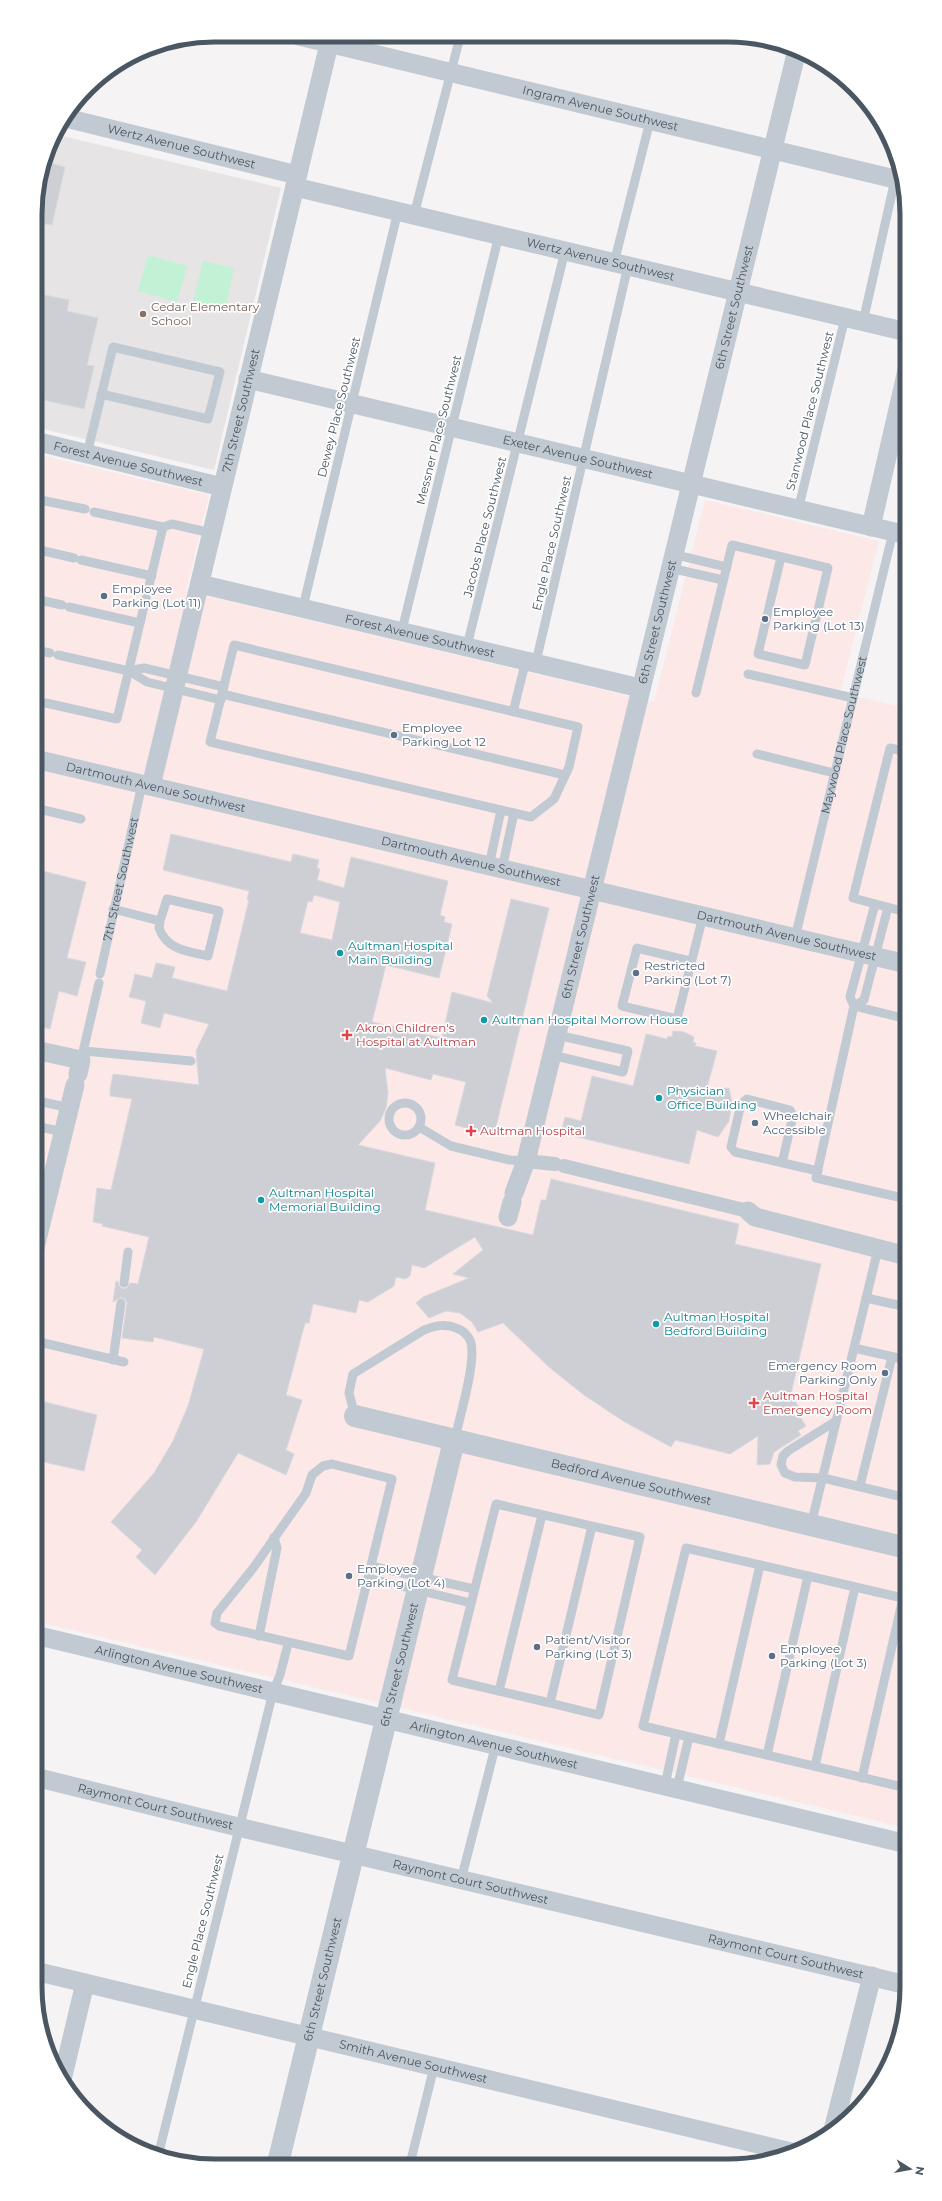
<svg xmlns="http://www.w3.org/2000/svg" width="942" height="2201" font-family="Montserrat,sans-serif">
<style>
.education{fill:#e6e4e5}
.medical{fill:#fce8e6}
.green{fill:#c3f1d5}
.building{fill:#cdcfd5;stroke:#d7d9de;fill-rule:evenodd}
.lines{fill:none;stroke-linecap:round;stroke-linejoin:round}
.service{stroke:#c1cad2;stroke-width:9}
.pedestrian{stroke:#c1cad2;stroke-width:14}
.minor{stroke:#c1cad2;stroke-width:19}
.tertiary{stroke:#c1cad2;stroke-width:22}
.education-dot{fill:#8d6e63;stroke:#fff;stroke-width:1.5}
.service-dot{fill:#5c6f8a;stroke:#fff;stroke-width:1.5}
.culture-dot{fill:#0f9aa8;stroke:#fff;stroke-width:1.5}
.health-dot{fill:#e0444e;stroke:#fff;stroke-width:1.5}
.labels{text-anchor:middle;stroke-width:3.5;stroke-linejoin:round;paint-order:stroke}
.street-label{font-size:12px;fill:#4a5661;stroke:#fff}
.education-label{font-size:12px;fill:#785e54;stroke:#fff;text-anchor:start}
.service-label{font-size:12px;fill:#4e5e75;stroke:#fff;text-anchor:start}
.culture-label{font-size:12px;fill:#0d838f;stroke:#fff;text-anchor:start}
.health-label{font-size:12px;fill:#be3a42;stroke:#fff;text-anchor:start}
.rim{fill:none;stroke:#4a5661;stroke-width:5}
</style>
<rect width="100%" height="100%" fill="#f5f3f3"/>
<path class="education" d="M 54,134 L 281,188 L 214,470 L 35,427 L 35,202 Z"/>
<path class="medical" d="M 35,454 L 209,495 L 186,591 L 654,702 L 705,500 L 879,541 L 840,693 L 907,708 L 907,1553 L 905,1560 L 907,1561 L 907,1828 L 35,1621 Z"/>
<g class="green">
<path d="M 148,255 L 187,266 L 177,302 L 138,291 Z"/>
<path d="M 203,261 L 234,268 L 225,310 L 193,302 Z"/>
</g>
<g class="building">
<path d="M 46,162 L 65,167 L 52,225 L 35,222 L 35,202 Z"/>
<path d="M 35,293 L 69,300 L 67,311 L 98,318 L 87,365 L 94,366 L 84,409 L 35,398 Z"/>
<path d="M 171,834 L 291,862 L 293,854 L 319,860 L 317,868 L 320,869 L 317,880 L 344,888 L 351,857 L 448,881 L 440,915 L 445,917 L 444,922 L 452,924 L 439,978 L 386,965 L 372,1022 L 442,1038 L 452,992 L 493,1003 L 487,996 L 511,899 L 549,908 L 494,1135 L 455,1125 L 466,1082 L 433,1074 L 431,1080 L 385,1068 L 388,1093 L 386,1108 L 380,1121 L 358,1145 L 435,1163 L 425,1210 L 533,1235 L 541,1200 L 546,1200 L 551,1179 L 739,1224 L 735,1244 L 821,1264 L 791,1394 L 800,1410 L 797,1412 L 806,1426 L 798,1431 L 801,1435 L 774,1452 L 770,1464 L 757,1465 L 758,1436 L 730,1454 L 675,1440 L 671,1447 L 623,1421 L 584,1395 L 549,1367 L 503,1323 L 478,1332 L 472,1322 L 460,1313 L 446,1311 L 429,1318 L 416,1303 L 423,1297 L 469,1278 L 453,1274 L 483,1250 L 475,1237 L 424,1268 L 412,1265 L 410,1276 L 405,1279 L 396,1277 L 394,1286 L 368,1302 L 359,1300 L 356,1313 L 313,1304 L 309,1323 L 305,1323 L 286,1395 L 302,1400 L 286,1450 L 294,1454 L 286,1475 L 238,1453 L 196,1522 L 155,1575 L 136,1557 L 142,1550 L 111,1522 L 154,1473 L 173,1441 L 188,1406 L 204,1349 L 154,1337 L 153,1342 L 122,1338 L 127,1303 L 125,1299 L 121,1297 L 113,1302 L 116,1281 L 118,1282 L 119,1286 L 123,1289 L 127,1288 L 130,1283 L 138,1284 L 149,1237 L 102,1226 L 103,1224 L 93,1222 L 97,1188 L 111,1190 L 132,1099 L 110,1096 L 110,1090 L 113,1074 L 199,1085 L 196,1051 L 209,1024 L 164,1013 L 160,1028 L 141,1023 L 146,1001 L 129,997 L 133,983 L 135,974 L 152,978 L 156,963 L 175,967 L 172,978 L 227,991 L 249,900 L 247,900 L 249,891 L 163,870 ZM 314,895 L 340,902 L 332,940 L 300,933 L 308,901 L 312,902 Z"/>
<path d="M 35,869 L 86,882 L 67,958 L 86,962 L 77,996 L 59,991 L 50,1029 L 35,1025 Z"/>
<path d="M 673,1031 L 684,1032 L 694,1037 L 693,1042 L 696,1043 L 695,1046 L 717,1051 L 706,1091 L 729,1088 L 732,1102 L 729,1121 L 718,1137 L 697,1130 L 689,1164 L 561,1133 L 565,1117 L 581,1121 L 592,1076 L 633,1086 L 646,1034 L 667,1039 L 668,1036 L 672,1037 Z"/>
<path d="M 41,1401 L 97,1415 L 84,1471 L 35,1460 L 35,1423 Z"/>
</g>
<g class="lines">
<g class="service">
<path d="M 414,215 L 460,37"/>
<path d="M 614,263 L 650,121"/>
<path d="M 863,322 L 899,162"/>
<path d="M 87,454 L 113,347 L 220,372 L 208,419 L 101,394"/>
<path d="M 35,499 L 85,509"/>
<path d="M 798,510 L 845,318"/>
<path d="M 94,512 L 163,527 L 172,524 L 211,533"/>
<path d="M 35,549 L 74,558"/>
<path d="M 673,554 L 727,567"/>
<path d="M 81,560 L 152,576"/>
<path d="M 670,568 L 723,580"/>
<path d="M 35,599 L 62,605"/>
<path d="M 69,607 L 140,623"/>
<path d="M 303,607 L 398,211"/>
<path d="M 402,630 L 499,235"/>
<path d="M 234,645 L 578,727 L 569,767 L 554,799 L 531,817 L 210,742 Z"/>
<path d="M 467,646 L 565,251"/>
<path d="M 35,650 L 50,653"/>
<path d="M 58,655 L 129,671 L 147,682 L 221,700"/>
<path d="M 536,662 L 628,266"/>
<path d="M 129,671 L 144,668 L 224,687"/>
<path d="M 748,674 L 853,698"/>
<path d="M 696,693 L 732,545 L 828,568 L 805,665 L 758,654 L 781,557"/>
<path d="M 222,694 L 565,775"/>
<path d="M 35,701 L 38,702"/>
<path d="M 46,703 L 117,719 L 163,527"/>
<path d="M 513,712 L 526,660"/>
<path d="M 757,754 L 834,773"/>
<path d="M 35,808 L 81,819"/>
<path d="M 489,866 L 501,810"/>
<path d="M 502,869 L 514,813"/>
<path d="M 907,892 L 902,911 L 853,898 L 890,748 L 907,752"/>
<path d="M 875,904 L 850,997 L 854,1006 L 816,1178 L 907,1199"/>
<path d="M 113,909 L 160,921 L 167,899 L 219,911 L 208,956 C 187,951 167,950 159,928 L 160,921"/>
<path id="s1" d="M 795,938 L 893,532"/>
<path d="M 691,961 L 637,948 L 622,1006 L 677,1019 L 703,916"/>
<path id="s2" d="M 100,974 L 142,784"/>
<path d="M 854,1006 L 864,1000 L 888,907"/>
<path d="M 854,1006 L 907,1019"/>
<path d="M 84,1051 L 191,1061"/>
<path d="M 552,1055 L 623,1072 L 628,1051 L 557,1035"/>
<path d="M 82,1056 L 99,983"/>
<path d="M 38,1101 L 70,1108"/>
<circle cx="405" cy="1119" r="16"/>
<path d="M 35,1126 L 64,1132"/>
<path d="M 419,1127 L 451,1146 L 510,1160 L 526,1161"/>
<path d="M 782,1163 L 793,1116 L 790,1110 L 747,1099 L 741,1104 L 731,1147 L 735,1152 L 818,1171"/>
<path d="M 124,1283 L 128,1252"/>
<path d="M 866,1298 L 907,1307"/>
<path d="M 35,1341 L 124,1362"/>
<path d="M 854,1348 L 907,1360"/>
<path d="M 113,1360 L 121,1303"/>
<path d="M 355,1416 L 349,1393 L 353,1374 L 424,1330 C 435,1326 445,1323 456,1328 C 462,1330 467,1334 470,1340 C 478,1358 459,1418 455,1439"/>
<path d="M 836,1421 L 788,1451 L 783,1456 L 781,1465 L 785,1473 L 795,1477 L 823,1478 L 907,1498"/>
<path d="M 332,1464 L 392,1479 L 349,1656 L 219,1626 L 215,1623 L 217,1613 L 254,1567 L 306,1493 L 312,1475 L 323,1466 Z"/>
<path d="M 860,1486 L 892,1357"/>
<path d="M 811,1525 L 878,1249"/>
<path d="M 371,1566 L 474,1589"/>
<path d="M 808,1576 L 686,1548 L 643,1726 L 907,1788"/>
<path d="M 368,1578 L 471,1603"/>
<path d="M 259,1636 L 277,1548 L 274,1537"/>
<path d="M 499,1691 L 542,1515"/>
<path d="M 550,1703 L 599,1715 L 640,1537 L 496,1504 L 452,1680 L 550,1703 L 592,1526"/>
<path d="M 719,1744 L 760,1565"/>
<path d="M 767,1755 L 808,1576 L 907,1599"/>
<path d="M 815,1766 L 855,1587"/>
<path d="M 862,1778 L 903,1598"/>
<path d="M 665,1785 L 676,1734"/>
<path d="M 677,1788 L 689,1737"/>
<path d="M 461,1880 L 496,1744"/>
<path d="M 158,2156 L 273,1692 L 280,1675 L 288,1644"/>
<path d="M 410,2164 L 434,2067"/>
</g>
<g class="pedestrian">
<path d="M 526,1161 L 555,1164"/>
<path d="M 564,1166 L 748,1211"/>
</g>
<g class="minor">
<path id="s3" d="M 299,36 L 903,181"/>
<path id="s4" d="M 66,118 L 297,175"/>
<path id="s5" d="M 295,187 L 907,332"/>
<path id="s6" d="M 248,379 L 907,535"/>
<path id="s7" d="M 35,441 L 222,487"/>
<path d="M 871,527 L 907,370"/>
<path id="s8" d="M 200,584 L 640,688"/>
<path id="s9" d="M 35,759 L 907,964"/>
<path id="s10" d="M 151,786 L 331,36"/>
<path d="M 35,1050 L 81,1060 L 78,1074"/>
<path id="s11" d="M 514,1193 L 526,1161 L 797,50"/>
<path d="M 748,1211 L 755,1217 L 907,1256"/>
<path d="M 508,1217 L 512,1202"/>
<path d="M 35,1248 L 75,1085"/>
<path id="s12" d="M 35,1635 L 907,1844"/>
<path id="s13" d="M 35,1777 L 238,1827 L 907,1985"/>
<path id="s14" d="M 35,1971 L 791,2152"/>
<path d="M 62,2080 L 85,1983"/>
<path d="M 833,2130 L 872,1976"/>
</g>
<g class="tertiary">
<path id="s15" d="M 355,1416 L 907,1548"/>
<path id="s16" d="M 278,2163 L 454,1441"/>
</g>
</g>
<circle class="education-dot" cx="143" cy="314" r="4"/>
<g class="service-dot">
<circle cx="104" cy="596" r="4"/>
<circle cx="765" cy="619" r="4"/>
<circle cx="394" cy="735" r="4"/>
<circle cx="636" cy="973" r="4"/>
<circle cx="755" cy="1123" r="4"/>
<circle cx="885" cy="1373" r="4"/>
<circle cx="349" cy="1576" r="4"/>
<circle cx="537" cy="1647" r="4"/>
<circle cx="772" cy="1656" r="4"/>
</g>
<g class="culture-dot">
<circle cx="340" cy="953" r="4"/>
<circle cx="484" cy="1020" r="4"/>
<circle cx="659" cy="1098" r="4"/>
<circle cx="261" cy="1200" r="4"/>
<circle cx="656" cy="1324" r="4"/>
</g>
<g class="health-dot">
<path d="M345 1029h4v4h4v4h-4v4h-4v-4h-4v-4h4z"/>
<path d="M469 1125h4v4h4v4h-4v4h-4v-4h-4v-4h4z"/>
<path d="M752 1397h4v4h4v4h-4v4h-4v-4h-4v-4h4z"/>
</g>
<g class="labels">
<g class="street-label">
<text dy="4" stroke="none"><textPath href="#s3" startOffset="310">Ingram Avenue Southwest</textPath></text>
<text dy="4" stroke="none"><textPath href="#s4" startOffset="119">Wertz Avenue Southwest</textPath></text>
<text dy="4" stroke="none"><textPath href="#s5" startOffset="314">Wertz Avenue Southwest</textPath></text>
<text dy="4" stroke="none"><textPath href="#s11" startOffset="913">6th Street Southwest</textPath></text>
<text transform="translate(339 407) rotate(-76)" y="4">Dewey Place Southwest</text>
<text dy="4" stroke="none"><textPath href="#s10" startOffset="386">7th Street Southwest</textPath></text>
<text transform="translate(810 411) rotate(-76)" y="4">Stanwood Place Southwest</text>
<text transform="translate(439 430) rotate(-76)" y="4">Messner Place Southwest</text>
<text dy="4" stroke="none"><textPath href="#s6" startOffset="339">Exeter Avenue Southwest</textPath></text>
<text dy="4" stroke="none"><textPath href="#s7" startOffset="96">Forest Avenue Southwest</textPath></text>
<text transform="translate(485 527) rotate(-76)" y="4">Jacobs Place Southwest</text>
<text transform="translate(552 543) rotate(-77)" y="4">Engle Place Southwest</text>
<text dy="4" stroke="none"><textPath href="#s11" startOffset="589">6th Street Southwest</textPath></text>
<text dy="4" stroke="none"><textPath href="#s8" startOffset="226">Forest Avenue Southwest</textPath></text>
<text dy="4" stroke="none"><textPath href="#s1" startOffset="209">Maywood Place Southwest</textPath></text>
<text dy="4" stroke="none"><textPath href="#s9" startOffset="124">Dartmouth Avenue Southwest</textPath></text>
<text dy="4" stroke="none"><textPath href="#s9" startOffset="448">Dartmouth Avenue Southwest</textPath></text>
<text dy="4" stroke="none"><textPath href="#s2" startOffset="97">7th Street Southwest</textPath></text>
<text dy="4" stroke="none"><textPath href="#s9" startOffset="772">Dartmouth Avenue Southwest</textPath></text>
<text dy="4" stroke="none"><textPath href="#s11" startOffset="265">6th Street Southwest</textPath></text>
<text dy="4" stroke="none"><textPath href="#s15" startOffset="284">Bedford Avenue Southwest</textPath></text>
<text dy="4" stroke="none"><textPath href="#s16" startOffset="513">6th Street Southwest</textPath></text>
<text dy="4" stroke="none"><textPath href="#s12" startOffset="148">Arlington Avenue Southwest</textPath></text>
<text dy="4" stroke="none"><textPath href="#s12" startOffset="472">Arlington Avenue Southwest</textPath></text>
<text dy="4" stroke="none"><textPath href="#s13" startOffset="124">Raymont Court Southwest</textPath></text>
<text dy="4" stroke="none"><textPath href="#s13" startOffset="448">Raymont Court Southwest</textPath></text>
<text transform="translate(203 1921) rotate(-76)" y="4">Engle Place Southwest</text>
<text dy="4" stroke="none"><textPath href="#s13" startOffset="772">Raymont Court Southwest</textPath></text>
<text dy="4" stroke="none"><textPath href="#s16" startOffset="189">6th Street Southwest</textPath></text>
<text dy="4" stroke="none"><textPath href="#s14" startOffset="389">Smith Avenue Southwest</textPath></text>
</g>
<g class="education-label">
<text x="151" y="311">Cedar Elementary<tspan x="151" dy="14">School</tspan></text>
</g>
<g class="service-label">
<text x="112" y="593">Employee<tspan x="112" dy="14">Parking (Lot 11)</tspan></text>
<text x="773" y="616">Employee<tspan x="773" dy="14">Parking (Lot 13)</tspan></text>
<text x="402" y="732">Employee<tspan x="402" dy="14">Parking Lot 12</tspan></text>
<text x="644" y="970">Restricted<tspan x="644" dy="14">Parking (Lot 7)</tspan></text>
<text x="763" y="1120">Wheelchair<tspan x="763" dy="14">Accessible</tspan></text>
<text x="877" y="1370" text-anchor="end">Emergency Room<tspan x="877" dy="14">Parking Only</tspan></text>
<text x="357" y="1573">Employee<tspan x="357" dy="14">Parking (Lot 4)</tspan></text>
<text x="545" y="1644">Patient/Visitor<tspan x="545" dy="14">Parking (Lot 3)</tspan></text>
<text x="780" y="1653">Employee<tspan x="780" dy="14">Parking (Lot 3)</tspan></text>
</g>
<g class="culture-label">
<text x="348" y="950">Aultman Hospital<tspan x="348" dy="14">Main Building</tspan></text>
<text x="492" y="1024">Aultman Hospital Morrow House</text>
<text x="667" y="1095">Physician<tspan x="667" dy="14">Office Building</tspan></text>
<text x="269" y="1197">Aultman Hospital<tspan x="269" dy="14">Memorial Building</tspan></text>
<text x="664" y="1321">Aultman Hospital<tspan x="664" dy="14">Bedford Building</tspan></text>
</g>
<g class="health-label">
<text x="356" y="1032">Akron Children's<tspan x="356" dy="14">Hospital at Aultman</tspan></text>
<text x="480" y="1135">Aultman Hospital</text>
<text x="763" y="1400">Aultman Hospital<tspan x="763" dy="14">Emergency Room</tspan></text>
</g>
</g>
<path d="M0 0H942V2201H0ZM214 42H728A172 172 0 0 1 900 214V1987A172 172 0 0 1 728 2159H214A172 172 0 0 1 42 1987V214A172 172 0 0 1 214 42Z" fill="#fff" fill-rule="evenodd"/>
<path class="rim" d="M214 42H728A172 172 0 0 1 900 214V1987A172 172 0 0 1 728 2159H214A172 172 0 0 1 42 1987V214A172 172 0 0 1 214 42Z"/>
<g transform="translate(910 2169) rotate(101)" stroke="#ffffff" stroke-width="3" paint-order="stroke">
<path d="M0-3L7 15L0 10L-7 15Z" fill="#4a5661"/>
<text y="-6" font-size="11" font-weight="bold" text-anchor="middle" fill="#4a5661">N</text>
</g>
</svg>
